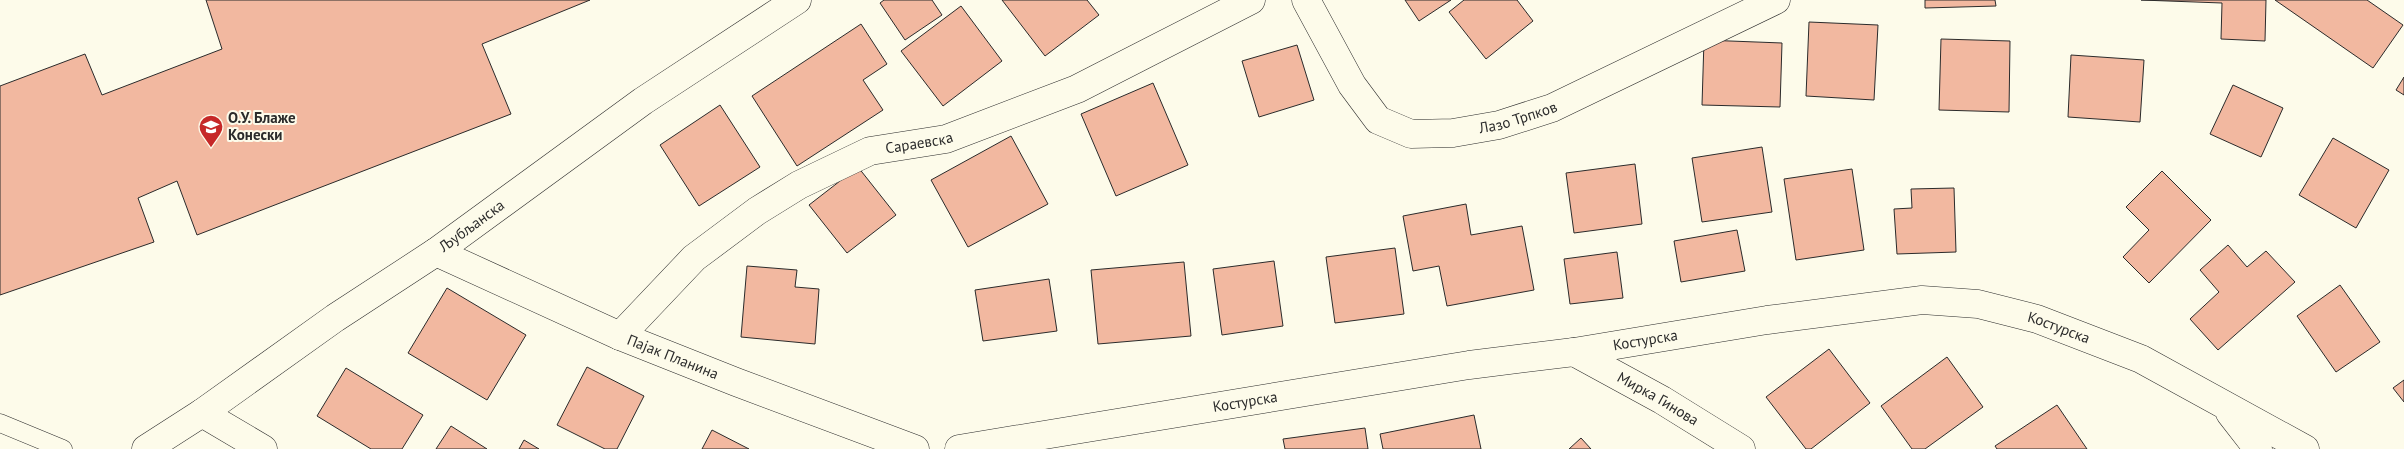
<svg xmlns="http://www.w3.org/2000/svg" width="2404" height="449" font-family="'PT Sans',sans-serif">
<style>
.building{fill:#f2b8a0;stroke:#2b2b2b}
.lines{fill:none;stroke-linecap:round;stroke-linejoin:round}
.service-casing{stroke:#2b2b2b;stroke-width:19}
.minor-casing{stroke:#2b2b2b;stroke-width:29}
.service{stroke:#fdfbea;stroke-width:18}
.minor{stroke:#fdfbea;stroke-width:28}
.labels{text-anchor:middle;stroke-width:4;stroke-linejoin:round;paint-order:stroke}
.street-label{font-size:15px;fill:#2b2b2b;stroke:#fdfbea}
.poi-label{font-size:15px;font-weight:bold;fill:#2b2b2b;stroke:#fdfbea;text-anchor:start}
</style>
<rect width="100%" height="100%" fill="#fdfbea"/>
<g class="building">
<path d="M 206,0 L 590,0 L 482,44 L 511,114 L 197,235 L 177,181 L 138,198 L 154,242 L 0,295 L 0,86 L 85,54 L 102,95 L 222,49 Z"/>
<path d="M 884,0 L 932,0 L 942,15 L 905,40 L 880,3 Z"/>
<path d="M 1002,0 L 1087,0 L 1099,15 L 1045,56 Z"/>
<path d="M 1405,0 L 1451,0 L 1419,21 Z"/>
<path d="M 1464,0 L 1517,0 L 1533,21 L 1486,59 L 1449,12 Z"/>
<path d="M 1925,0 L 1995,0 L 1996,6 L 1925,8 Z"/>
<path d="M 2141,0 L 2266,0 L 2265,41 L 2221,39 L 2222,3 Z"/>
<path d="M 2275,0 L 2367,0 L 2403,25 L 2373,68 Z"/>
<path d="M 961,6 L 1002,61 L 943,106 L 901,51 Z"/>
<path d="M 1809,22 L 1878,25 L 1874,100 L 1806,96 Z"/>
<path d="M 861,24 L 887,64 L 863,80 L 883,110 L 797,166 L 752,96 Z"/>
<path d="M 1941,39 L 2010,41 L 2009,112 L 1939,110 Z"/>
<path d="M 1704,40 L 1782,43 L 1780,107 L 1702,105 Z"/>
<path d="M 1297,45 L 1314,100 L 1259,117 L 1242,61 Z"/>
<path d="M 2071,55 L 2144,60 L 2140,122 L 2068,117 Z"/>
<path d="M 2404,77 L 2404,95 L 2396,90 Z"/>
<path d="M 1153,83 L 1188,165 L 1116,196 L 1081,114 Z"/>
<path d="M 2233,85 L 2283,108 L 2261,157 L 2210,134 Z"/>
<path d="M 720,105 L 760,167 L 699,206 L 660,145 Z"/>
<path d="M 1011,136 L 1048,204 L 968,247 L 931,180 Z"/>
<path d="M 2333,138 L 2389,170 L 2356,228 L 2299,195 Z"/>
<path d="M 1762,147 L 1772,212 L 1702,222 L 1692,158 Z"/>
<path d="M 1635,164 L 1642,224 L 1574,233 L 1566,173 Z"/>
<path d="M 858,167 L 896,215 L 847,253 L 809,205 Z"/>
<path d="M 1852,169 L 1864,250 L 1796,260 L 1784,179 Z"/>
<path d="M 2162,171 L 2211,220 L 2149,283 L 2123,257 L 2149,230 L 2126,207 Z"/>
<path d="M 1954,188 L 1956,252 L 1897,254 L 1894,209 L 1912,208 L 1911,189 Z"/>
<path d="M 1466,204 L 1471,235 L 1522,226 L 1534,290 L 1447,306 L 1439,266 L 1413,271 L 1403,216 Z"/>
<path d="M 1737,230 L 1745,271 L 1681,282 L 1674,241 Z"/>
<path d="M 2228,245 L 2247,267 L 2266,251 L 2295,282 L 2218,350 L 2190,319 L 2219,292 L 2200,270 Z"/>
<path d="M 1395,248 L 1404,314 L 1335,323 L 1326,257 Z"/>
<path d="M 1617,252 L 1623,298 L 1570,304 L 1564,259 Z"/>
<path d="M 1274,261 L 1283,326 L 1222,335 L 1213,269 Z"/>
<path d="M 1184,262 L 1191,336 L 1098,344 L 1091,270 Z"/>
<path d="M 747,266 L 797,270 L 795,287 L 819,289 L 815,344 L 741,337 Z"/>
<path d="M 1049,279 L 1057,331 L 983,341 L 975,290 Z"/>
<path d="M 2340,285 L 2380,342 L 2336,372 L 2297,316 Z"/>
<path d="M 447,288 L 526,335 L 487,400 L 408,353 Z"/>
<path d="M 1829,349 L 1870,403 L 1811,449 L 1806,449 L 1766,397 Z"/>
<path d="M 1947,357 L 1983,407 L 1925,449 L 1912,449 L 1881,406 Z"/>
<path d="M 587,367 L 644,396 L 617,449 L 605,449 L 557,425 Z"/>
<path d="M 346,368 L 423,415 L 402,449 L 371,449 L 317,416 Z"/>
<path d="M 2404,380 L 2404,402 L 2393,388 Z"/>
<path d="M 2057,405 L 2087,449 L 1997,449 L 1995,446 Z"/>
<path d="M 1474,415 L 1481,449 L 1383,449 L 1380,434 Z"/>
<path d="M 451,426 L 487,449 L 436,449 Z"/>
<path d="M 1365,428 L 1368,449 L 1285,449 L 1283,439 Z"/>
<path d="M 712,430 L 749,449 L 702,449 Z"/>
<path d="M 1581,438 L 1591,449 L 1569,449 Z"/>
<path d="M 524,440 L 539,449 L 519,449 Z"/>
</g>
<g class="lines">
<defs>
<path id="service" d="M 0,423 L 63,449"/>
<g id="minor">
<path id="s1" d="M 1306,0 L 1352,85 L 1378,120 L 1411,134 L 1453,133 L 1499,125 L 1552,108 L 1776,0"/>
<path id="s2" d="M 436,252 L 620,336 L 736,382 L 915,449"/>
<path id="s3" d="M 620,336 L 694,258 L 757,211 L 799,185 L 870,151 L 946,139 L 1077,89 L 1251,0"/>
<path id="s4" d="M 1574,352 L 1662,400 L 1741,449"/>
<path d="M 202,413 L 263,449"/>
<path d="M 2230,413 L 2258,449"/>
<path id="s5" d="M 146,449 L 202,413 L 335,318 L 436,252 L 643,101 L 797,0"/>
<path id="s6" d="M 959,449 L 1469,365 L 1574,352 L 1767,320 L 1922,300 L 1978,304 L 2037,319 L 2141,359 L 2305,449"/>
</g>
</defs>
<use href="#service" class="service-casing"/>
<use href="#minor" class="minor-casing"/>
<use href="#service" class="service"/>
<use href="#minor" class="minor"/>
</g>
<defs>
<symbol id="school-pin" viewBox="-11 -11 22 30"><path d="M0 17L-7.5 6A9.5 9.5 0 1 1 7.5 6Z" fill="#c62828" stroke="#fdfbea"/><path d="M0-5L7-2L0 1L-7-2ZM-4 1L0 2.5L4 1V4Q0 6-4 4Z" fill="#fff"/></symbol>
</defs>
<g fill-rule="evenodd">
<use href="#school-pin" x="197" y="113" width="28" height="38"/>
</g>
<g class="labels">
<g class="street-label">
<text dy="5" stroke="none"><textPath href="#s1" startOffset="285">Лазо Трпков</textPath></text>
<text dy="5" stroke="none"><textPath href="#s3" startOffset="364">Сараевска</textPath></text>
<text dy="5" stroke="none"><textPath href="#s5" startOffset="395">Љубљанска</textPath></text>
<text dy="5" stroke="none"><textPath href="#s6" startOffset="1115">Костурска</textPath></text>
<text dy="5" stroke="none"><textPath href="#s6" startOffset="695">Костурска</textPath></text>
<text dy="5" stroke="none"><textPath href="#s2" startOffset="259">Пајак Планина</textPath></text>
<text dy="5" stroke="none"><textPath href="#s4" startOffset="96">Мирка Гинова</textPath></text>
<text dy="5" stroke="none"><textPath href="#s6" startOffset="290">Костурска</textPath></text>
</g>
<g class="poi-label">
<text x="228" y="123">О.У. Блаже<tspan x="228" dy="17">Конески</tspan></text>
</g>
</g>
</svg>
